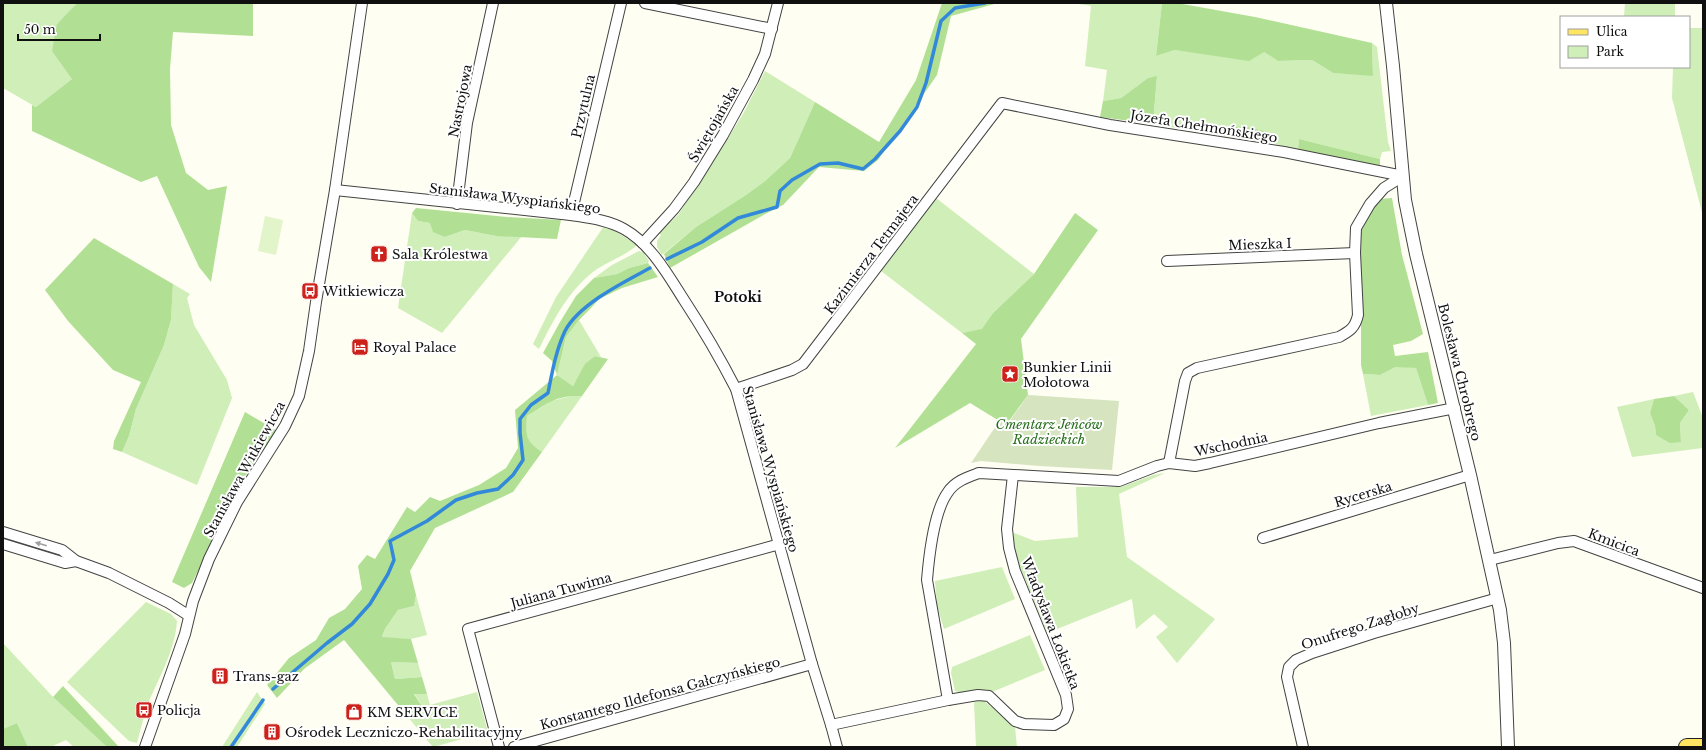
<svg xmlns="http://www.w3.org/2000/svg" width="1706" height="750" font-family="'Libre Baskerville',serif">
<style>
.green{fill:#cfeeb8}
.forest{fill:#b1e095}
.cemetery{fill:#d6e4c0}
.pitch{fill:#e2f4ca}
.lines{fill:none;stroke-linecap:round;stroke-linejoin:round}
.stream{stroke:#3389d9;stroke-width:3.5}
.minor-casing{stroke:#434343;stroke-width:12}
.tertiary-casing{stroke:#434343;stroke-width:14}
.primary-casing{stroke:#212121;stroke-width:18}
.minor{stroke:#fff;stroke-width:10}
.tertiary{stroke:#fff;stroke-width:12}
.primary{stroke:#ffe562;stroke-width:16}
.oneway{fill:#9f9f9f}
.labels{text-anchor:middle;stroke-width:4;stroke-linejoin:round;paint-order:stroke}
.street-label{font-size:13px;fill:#101010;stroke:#fff}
.poi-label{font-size:13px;fill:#101010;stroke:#fff;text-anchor:start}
.park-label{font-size:13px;font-style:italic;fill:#246e19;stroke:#fff}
.neighbourhood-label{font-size:14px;font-weight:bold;fill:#101010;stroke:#fff}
</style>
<rect width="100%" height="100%" fill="#fffef2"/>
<g class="green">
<path d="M 3,3 L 77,3 L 57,24 L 72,79 L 36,107 L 3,88 Z"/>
<path d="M 1073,3 L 1162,3 L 1156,56 L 1175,50 L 1194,52 L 1264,52 L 1278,61 L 1312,60 L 1333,73 L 1373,75 L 1372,43 L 1377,47 L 1388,142 L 1391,151 L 1382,152 L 1380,159 L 1299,139 L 1298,150 L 1275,144 L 1272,133 L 1222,129 L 1223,136 L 1153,124 L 1157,77 L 1148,78 L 1121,98 L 1103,101 L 1107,70 L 1085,66 L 1091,6 Z"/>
<path d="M 1625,3 L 1675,3 L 1675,17 L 1624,17 Z"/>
<path d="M 1689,28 L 1703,28 L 1703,216 L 1672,98 L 1673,67 L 1689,67 Z"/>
<path d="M 765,71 L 815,102 L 790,158 L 765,181 L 746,195 L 696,227 L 662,255 L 657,247 L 657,241 L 661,235 L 659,233 L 678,215 L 713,162 L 743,114 Z"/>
<path d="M 936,198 L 1034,274 L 993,313 L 982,330 L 962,333 L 881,271 Z"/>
<path d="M 412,213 L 418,221 L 430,223 L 445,237 L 465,230 L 496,236 L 522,236 L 442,333 L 398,308 Z"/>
<path d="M 604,226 L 615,231 L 637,245 C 627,255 609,261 597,269 C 569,289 554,319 539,349 L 533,344 L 556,297 Z"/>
<path d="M 639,251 L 643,252 L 649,261 L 648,263 L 629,268 L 617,274 L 594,278 L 612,265 Z"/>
<path d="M 173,284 L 190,294 L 187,298 L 194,325 L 227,380 L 232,398 L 197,485 L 122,452 L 129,436 L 136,409 L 164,345 L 171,320 Z"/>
<path d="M 579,320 L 601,357 L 595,356 L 586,364 L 573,386 L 557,375 L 566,337 Z"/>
<path d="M 1395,366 L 1416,368 L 1428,405 L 1371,416 L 1363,374 L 1380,375 Z"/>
<path d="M 1693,392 L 1703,418 L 1703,448 L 1632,457 L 1617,407 L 1654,399 L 1650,413 L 1655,426 L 1656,435 L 1681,442 L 1680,423 L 1689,410 L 1674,396 Z"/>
<path d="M 571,396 L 582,396 L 542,452 C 525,440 526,436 527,416 L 551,401 Z"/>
<path d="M 1165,473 L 1119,494 L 1127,557 L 1215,619 L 1177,663 L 1156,637 L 1168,627 L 1154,614 L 1136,629 L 1132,599 L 1047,633 L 1014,552 L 1014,533 L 1035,541 L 1078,537 L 1076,487 L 1121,487 L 1153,475 Z"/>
<path d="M 1002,567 L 1015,599 L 944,629 L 937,606 L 935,581 Z"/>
<path d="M 416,595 L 427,635 L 411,639 L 382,638 L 385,629 L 398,610 L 414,606 Z"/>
<path d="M 146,602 L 171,614 L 177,621 C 175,650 160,676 148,703 L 145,702 L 140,714 L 144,716 L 137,743 L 129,741 L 67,682 Z"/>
<path d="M 1030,635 L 1045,670 L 992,692 L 981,690 L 962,693 L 955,691 L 951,673 L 952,667 Z"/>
<path d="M 3,643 L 53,697 L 107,747 L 74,747 L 66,740 L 51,747 L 28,747 L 17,723 L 3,729 Z"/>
<path d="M 391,662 L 418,663 L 422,677 L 395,679 Z"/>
<path d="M 257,692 L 265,704 L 237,747 L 222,747 Z"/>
<path d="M 477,692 L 488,732 L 433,747 L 407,716 L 423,708 L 414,693 L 427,694 L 430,705 Z"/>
<path d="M 983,700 L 1015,727 L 1017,747 L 976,747 L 974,702 Z"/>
</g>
<g class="forest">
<path d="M 77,3 L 253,3 L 253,36 L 173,32 L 170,69 L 171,125 L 186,173 L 208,190 L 227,186 L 211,282 L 199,267 L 157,176 L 141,182 L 32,131 L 32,105 L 36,107 L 72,79 L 52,51 L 57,24 Z"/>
<path d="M 942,3 L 998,3 L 951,16 L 937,75 L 878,160 L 864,171 L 819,167 L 783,205 L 767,213 L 670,268 L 664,254 L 696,227 L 746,195 L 765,181 L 790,158 L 815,102 L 879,142 L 916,80 Z"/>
<path d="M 1162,3 L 1177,3 L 1255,17 L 1372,43 L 1373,76 L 1333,73 L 1312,60 L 1278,61 L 1264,52 L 1249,61 L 1175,50 L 1156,56 Z"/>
<path d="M 1157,76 L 1153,124 L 1100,117 L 1103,101 L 1121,98 L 1148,78 Z"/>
<path d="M 1243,126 L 1272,133 L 1275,144 L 1223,136 L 1222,129 Z"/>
<path d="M 1299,139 L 1380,159 L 1380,168 L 1298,150 Z"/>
<path d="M 1392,198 L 1402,255 L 1423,334 L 1411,341 L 1393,345 L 1395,356 L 1428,352 L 1438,403 L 1428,405 L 1416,368 L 1395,367 L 1380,375 L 1363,374 L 1361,365 L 1361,263 L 1359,236 L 1368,217 L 1380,199 Z"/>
<path d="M 416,208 L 507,217 L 561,220 L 557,239 L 496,236 L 465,230 L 445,237 L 433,232 L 430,223 L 418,221 L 412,213 Z"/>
<path d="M 1075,213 L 1098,230 L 1021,339 L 1028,395 L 1006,425 L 970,403 L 895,448 L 976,344 L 962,333 L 982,329 L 993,313 L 1034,274 Z"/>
<path d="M 94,238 L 173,284 L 171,320 L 164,345 L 136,409 L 129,436 L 122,452 L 113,449 L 114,441 L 141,382 L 113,370 L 68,321 L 45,290 Z"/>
<path d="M 648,263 L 658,277 L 622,288 L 599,299 L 592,307 L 579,320 L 566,337 L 557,375 L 573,386 L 585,364 L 595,356 L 608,359 L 582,396 C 556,395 548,403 527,416 C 526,436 525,440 542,452 L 513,492 L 435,528 L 410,571 L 416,595 L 414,606 L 398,610 L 385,629 L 382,637 L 411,639 L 418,663 L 391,662 L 395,679 L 422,677 L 427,694 L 414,694 L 423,708 L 407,716 L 344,640 L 304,669 L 277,698 L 267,685 L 289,658 L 316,640 L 329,618 L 345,609 L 362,589 L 358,566 L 367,555 L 375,559 L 407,507 L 415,512 L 430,497 L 440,501 L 479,485 L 506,468 L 518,448 L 515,410 L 557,375 L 552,361 L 543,353 L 560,322 L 576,296 L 594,278 L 617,274 L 629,268 Z"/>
<path d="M 1674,396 L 1689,410 L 1680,423 L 1681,442 L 1670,443 L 1656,435 L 1655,426 L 1650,413 L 1654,399 Z"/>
<path d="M 245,412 L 277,431 L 245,476 L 192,583 L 184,588 L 172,582 Z"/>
<path d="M 63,686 L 119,747 L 107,747 L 53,697 Z"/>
<path d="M 17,723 L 28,747 L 3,747 L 3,729 Z"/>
</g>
<path class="cemetery" d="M 1028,395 L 1119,401 L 1112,470 L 1039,466 L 981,461 L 971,463 L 1000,420 L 1007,425 Z"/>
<path class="pitch" d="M 265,216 L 283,220 L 276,255 L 258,251 Z"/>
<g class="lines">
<g class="stream">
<path d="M 667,259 L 702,242 L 738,218 L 777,207 L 780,191 L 792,180 L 820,164 L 838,163 L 863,169 L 875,159 L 900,131 L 917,107 L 926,83 L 941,21 L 955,8 L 985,3"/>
<path d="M 273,689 L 327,643 L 352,624 L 370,604 L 388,574 L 394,560 L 390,541 L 427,521 L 456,500 L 477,493 L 498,489 L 513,475 L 523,460 L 520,433 L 520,419 L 531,405 L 548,393 C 552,373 556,350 565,331 C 579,304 624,282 650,268"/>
<path d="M 231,747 L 263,700"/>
</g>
<defs>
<g id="minor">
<path d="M 645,3 L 772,29"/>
<path d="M 335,190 L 571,215 C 589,218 608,220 624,229 C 651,244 668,275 684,300 C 703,329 720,358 736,389 L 812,664 L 831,725 L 837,747"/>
<path d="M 457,204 L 467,123 L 493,3"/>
<path d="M 571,215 L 621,3"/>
<path d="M 643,243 L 674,209 L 694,182 L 723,135 L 753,80 L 765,54 L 778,3"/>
<path d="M 1167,261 L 1355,253"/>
<path d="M 736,389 L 792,370 L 803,364 L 1002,103 L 1110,125 L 1284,152 L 1403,176"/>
<path d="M 1169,463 L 1185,381 L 1188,373 L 1197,368 L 1339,337 C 1350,331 1355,328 1358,315 L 1355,253 L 1356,228 L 1370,204 L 1384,188 L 1403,176"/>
<path d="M 3,532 L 62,550 L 76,561 L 109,573 L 169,603 L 188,615"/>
<path d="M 1263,538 L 1470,475"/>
<path d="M 3,544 L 65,563 L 76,561"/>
<path d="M 1490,560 L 1558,543 L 1574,541 L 1703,588"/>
<path d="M 948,700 L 927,580 C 929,556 934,511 948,492 C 955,481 968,477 979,473 L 1119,481 L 1157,466 L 1169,463 L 1195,466 L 1210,463 L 1379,423 L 1455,408"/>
<path d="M 831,725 L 948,700 L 978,695 L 989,696 L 1015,721 L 1024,724 L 1054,725 L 1064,719 L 1068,709 L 1066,695 L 1015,571 L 1009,548 L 1007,529 L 1013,475"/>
<path d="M 145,747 L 185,634 L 193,601 L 209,559 L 237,502 L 285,426 L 299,396 L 309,351 L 316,302 L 335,190 L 362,3"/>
<path d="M 499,747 L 468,629 L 780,544"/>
<path d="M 514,747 L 812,664"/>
<path d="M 1303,747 L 1287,677 L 1289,667 L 1296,660 L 1312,653 L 1374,633 L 1498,598"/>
</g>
<path id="tertiary" d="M 1386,3 L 1393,66 L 1405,200 L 1416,254 L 1470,475 L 1500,610 L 1504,643 L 1508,747"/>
<path id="primary" d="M 1687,747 L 1703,747"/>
</defs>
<use href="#minor" class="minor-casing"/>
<use href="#tertiary" class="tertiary-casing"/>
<use href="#primary" class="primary-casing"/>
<use href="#minor" class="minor"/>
<use href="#tertiary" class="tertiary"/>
<use href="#primary" class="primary"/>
</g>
<defs><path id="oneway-solid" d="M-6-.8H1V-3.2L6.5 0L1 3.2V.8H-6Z"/></defs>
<use class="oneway" href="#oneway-solid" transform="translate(41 544) rotate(-164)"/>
<defs>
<symbol id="church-square" viewBox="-11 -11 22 22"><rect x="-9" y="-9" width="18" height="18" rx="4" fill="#cd211b" stroke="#fff"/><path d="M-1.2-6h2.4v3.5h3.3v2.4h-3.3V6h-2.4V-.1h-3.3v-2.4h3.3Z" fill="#fff"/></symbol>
<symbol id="bus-square" viewBox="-11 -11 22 22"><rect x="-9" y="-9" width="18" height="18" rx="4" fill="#cd211b" stroke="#fff"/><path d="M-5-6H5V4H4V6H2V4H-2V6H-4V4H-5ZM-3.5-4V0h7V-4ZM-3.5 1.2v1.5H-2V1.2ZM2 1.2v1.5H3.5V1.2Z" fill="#fff"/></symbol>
<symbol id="hotel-square" viewBox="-11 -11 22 22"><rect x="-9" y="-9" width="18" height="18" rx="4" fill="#cd211b" stroke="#fff"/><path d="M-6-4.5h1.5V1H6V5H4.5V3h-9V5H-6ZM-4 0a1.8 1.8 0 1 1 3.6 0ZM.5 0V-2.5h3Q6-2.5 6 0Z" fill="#fff"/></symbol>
<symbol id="sight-square" viewBox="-11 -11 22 22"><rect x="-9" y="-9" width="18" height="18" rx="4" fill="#cd211b" stroke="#fff"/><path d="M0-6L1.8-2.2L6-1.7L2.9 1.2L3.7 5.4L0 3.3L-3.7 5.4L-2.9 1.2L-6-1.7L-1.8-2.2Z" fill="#fff"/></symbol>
<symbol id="building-square" viewBox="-11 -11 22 22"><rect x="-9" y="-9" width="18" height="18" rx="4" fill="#cd211b" stroke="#fff"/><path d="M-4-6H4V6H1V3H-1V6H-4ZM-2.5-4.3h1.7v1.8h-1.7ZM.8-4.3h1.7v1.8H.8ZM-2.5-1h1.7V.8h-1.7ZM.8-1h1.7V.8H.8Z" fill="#fff"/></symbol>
<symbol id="shop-square" viewBox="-11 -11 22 22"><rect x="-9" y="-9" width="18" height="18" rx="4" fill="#cd211b" stroke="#fff"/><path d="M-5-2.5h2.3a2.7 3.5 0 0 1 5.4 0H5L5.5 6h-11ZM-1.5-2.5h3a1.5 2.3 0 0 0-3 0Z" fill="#fff"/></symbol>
</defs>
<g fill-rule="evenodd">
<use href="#church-square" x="369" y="244" width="20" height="20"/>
<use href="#bus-square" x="300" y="281" width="20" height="20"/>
<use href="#hotel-square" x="350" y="337" width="20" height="20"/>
<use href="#sight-square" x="1000" y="364" width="20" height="20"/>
<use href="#building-square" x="210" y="666" width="20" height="20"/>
<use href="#bus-square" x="134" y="700" width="20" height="20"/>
<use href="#shop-square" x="344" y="702" width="20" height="20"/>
<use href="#building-square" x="262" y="722" width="20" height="20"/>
</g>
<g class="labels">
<g class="street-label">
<text transform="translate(460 101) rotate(-79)" y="5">Nastrojowa</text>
<text transform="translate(583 106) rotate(-77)" y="5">Przytulna</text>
<text transform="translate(713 124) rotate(-60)" y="5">Świętojańska</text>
<text transform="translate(1204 126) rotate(9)" y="5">Józefa Chełmońskiego</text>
<text transform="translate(515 198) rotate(7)" y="5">Stanisława Wyspiańskiego</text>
<text transform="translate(1260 244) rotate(-2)" y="5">Mieszka I</text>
<text transform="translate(871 254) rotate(-53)" y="5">Kazimierza Tetmajera</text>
<text transform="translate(1460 372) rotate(76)" y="5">Bolesława Chrobrego</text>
<text transform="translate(1231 444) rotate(-12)" y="5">Wschodnia</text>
<text transform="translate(244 469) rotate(-61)" y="5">Stanisława Witkiewicza</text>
<text transform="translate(771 469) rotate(74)" y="5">Stanisława Wyspiańskiego</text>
<text transform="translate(1363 494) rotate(-17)" y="5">Rycerska</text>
<text transform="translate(1614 542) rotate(21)" y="5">Kmicica</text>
<text transform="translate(561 590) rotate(-15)" y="5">Juliana Tuwima</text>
<text transform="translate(1051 623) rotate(69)" y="5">Władysława Łokietka</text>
<text transform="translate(1360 626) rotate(-18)" y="5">Onufrego Zagłoby</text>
<text transform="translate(660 693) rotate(-15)" y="5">Konstantego Ildefonsa Gałczyńskiego</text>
</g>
<g class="poi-label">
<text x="392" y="259">Sala Królestwa</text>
<text x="323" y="296">Witkiewicza</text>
<text x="373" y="352">Royal Palace</text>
<text x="1023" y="372">Bunkier Linii<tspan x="1023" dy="15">Mołotowa</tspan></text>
<text x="233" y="681">Trans-gaz</text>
<text x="157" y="715">Policja</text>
<text x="367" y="717">KM SERVICE</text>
<text x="285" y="737">Ośrodek Leczniczo-Rehabilitacyjny</text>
</g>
<g class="park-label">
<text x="1049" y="429">Cmentarz Jeńców<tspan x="1049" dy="15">Radzieckich</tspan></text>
</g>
<g class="neighbourhood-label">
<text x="738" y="302">Potoki</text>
</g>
</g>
<rect width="1706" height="750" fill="none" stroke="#101010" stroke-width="8"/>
<rect x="1560" y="16" width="130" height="52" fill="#ffffff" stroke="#9f9f9f"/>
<rect x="1568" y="29" width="20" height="6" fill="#ffe562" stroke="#9f9f9f"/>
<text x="1596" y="36" font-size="12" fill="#101010">Ulica</text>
<rect x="1568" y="46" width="20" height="12" fill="#cfeeb8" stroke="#9f9f9f"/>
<text x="1596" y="56" font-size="12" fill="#101010">Park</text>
<path d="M18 34v6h82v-6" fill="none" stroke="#101010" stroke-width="2"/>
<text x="24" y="34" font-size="12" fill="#101010" stroke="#ffffff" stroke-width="3" paint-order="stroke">50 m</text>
</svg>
